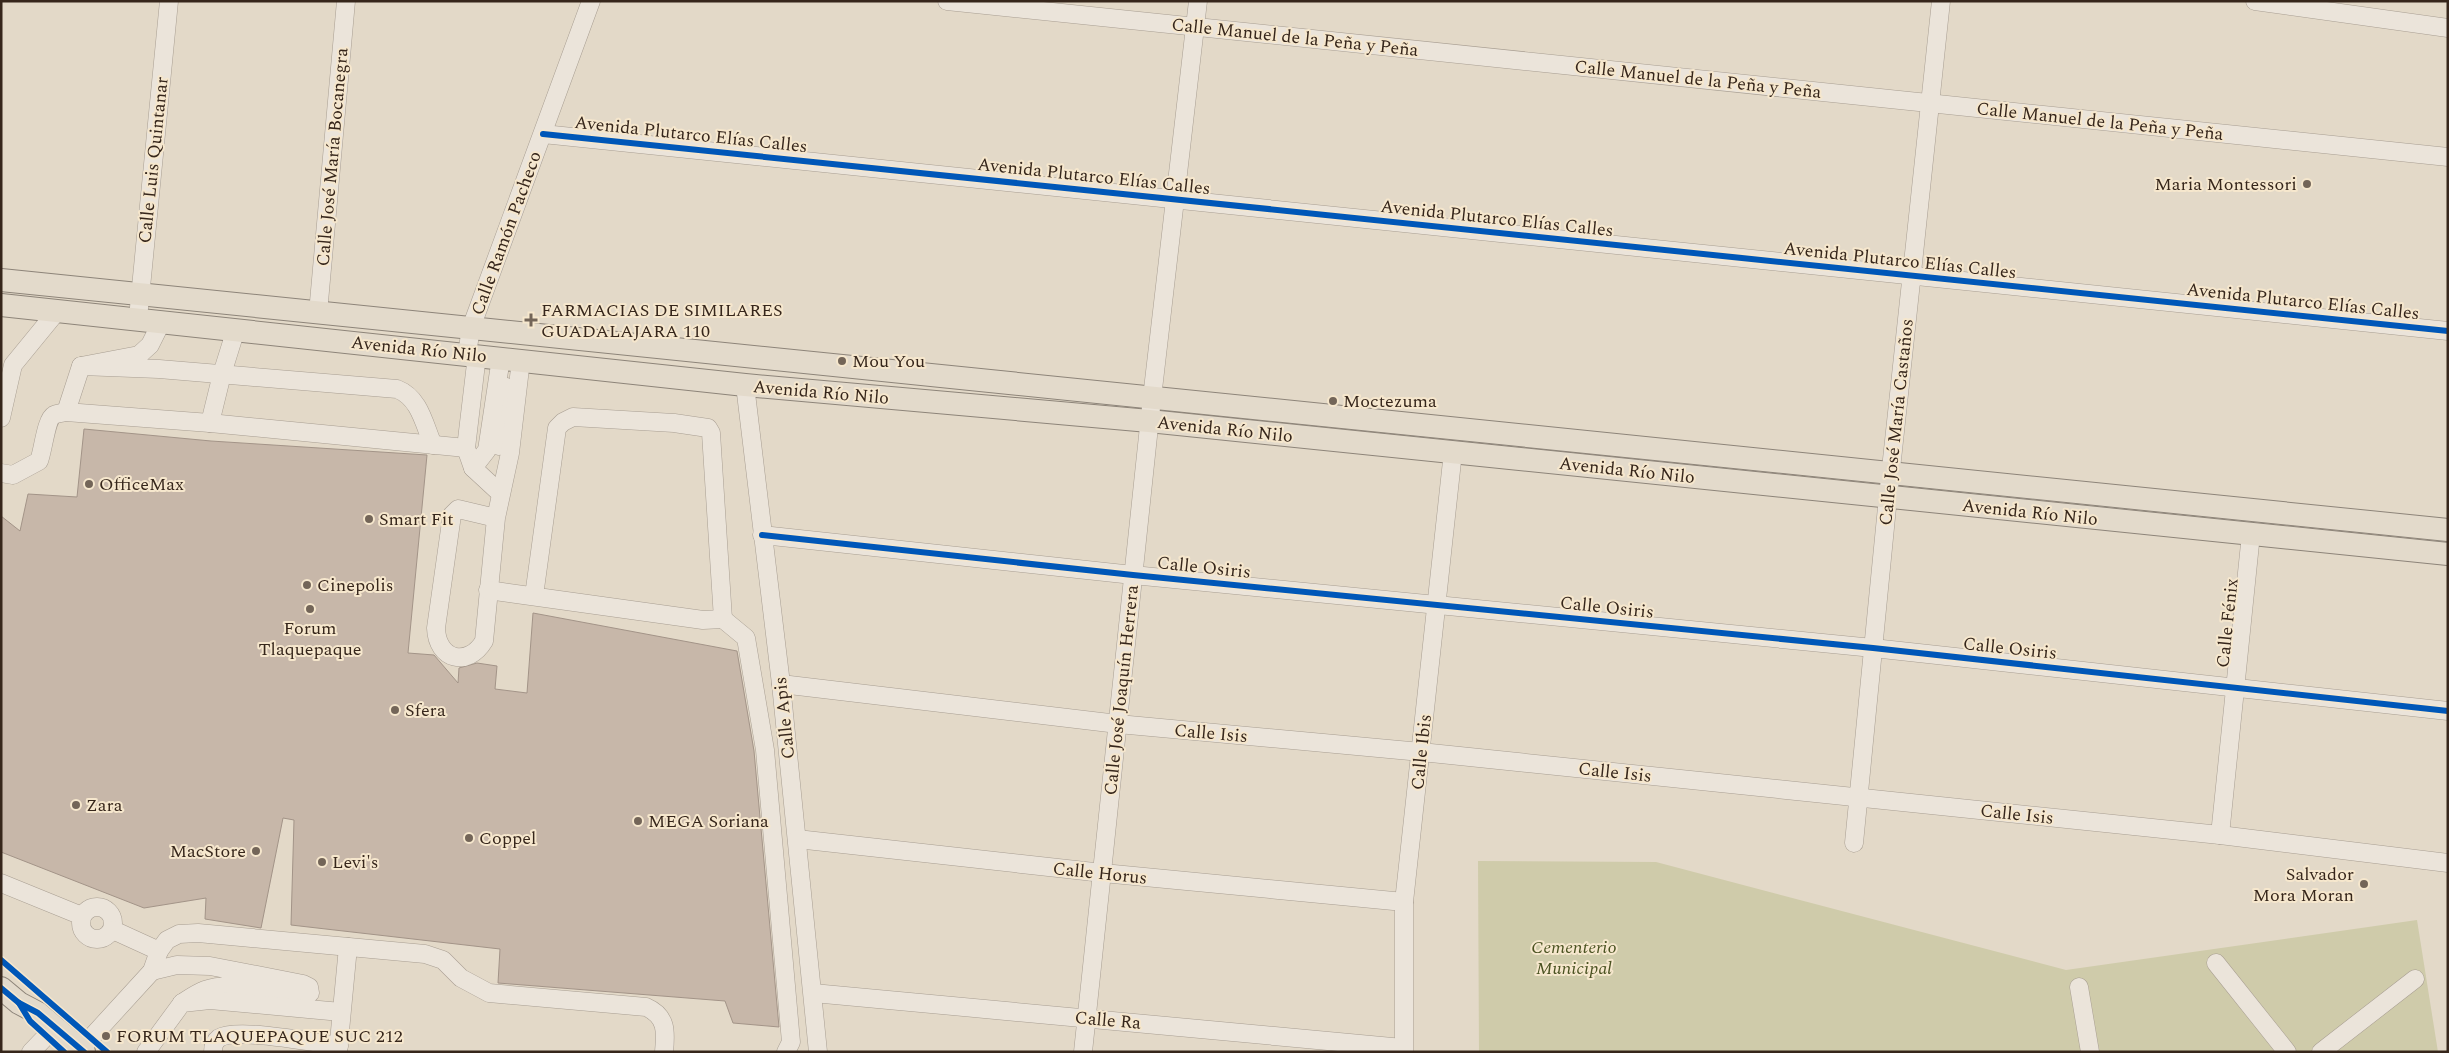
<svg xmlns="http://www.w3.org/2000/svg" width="2449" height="1053" font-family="Spectral,serif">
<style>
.cemetery{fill:#cfcbaa}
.building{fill:#c7b7a9;stroke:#a39488}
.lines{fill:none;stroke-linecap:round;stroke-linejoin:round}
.minor-casing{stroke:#a89e92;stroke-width:19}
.major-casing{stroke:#8d8479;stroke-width:24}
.minor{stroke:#ebe4da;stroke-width:18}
.major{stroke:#e3dacb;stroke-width:22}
.cycleway-casing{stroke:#f6e7cd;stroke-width:9}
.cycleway{stroke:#0057b8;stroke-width:6}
.poi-dot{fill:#736558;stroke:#f6e7cd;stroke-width:2}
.labels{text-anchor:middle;stroke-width:4;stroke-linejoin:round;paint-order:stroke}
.street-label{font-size:18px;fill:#36261b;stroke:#f6e7cd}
.poi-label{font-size:18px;fill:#36261b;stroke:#f6e7cd;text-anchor:start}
.park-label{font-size:18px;font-style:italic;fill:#4a5221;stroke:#f6e7cd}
</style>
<rect width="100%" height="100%" fill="#e3d9c8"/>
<path class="cemetery" d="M 1478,861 L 1656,862 L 2066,970 L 2417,920 L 2438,1052 L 1479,1052 Z"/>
<path class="building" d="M 84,429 L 211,441 L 427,455 L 408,653 L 434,655 L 458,683 L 459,668 L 477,663 L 497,666 L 495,689 L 527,693 L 533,613 L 737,651 L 754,751 L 779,1027 L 733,1023 L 725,1001 L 498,983 L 500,949 L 291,925 L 294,820 L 283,818 L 261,928 L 205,919 L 206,898 L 144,908 L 1,852 L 1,516 L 20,531 L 28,494 L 77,497 Z"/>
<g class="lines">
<defs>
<g id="minor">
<path d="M 947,1 L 2448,157"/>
<path d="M 2255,1 L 2448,28"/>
<path d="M 543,134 L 2448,331"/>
<path d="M 318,313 L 346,1"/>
<path d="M 138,318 L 169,1"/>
<path d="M 467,354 L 471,328 L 591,1"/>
<path d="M 477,355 L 466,448 L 473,468 L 500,493"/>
<path d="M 81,366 L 159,369 L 397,389 C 420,398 424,424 433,445"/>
<path d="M 745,385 L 781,684 L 818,1052"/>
<path d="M 66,412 L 81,366 L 139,355 L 150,345 L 162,321"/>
<path d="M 1,418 L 13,365 L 58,310"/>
<path d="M 210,423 L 222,374 L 236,329"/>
<path d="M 499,446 L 506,387"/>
<path d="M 473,468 L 487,450 L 501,358"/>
<path d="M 1,473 L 13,475 L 39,461 C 43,451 46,419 54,415 C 57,413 63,413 66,412 L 210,423 L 466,448"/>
<path d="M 496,518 L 458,509 L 452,515 L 436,628 C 437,660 468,668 484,641 L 496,518 L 510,453 L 521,360"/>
<path d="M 762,535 L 1133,575 L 1873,648 L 2448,711"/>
<path d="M 488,590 L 703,620 L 723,619 L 711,433 L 708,428 L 674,423 L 573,417 L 563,422 L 557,428 L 534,596"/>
<path d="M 723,619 L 746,638 L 765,750 L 791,1042 L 786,1052"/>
<path d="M 781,684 L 1118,724 L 1421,752 L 2220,835 L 2448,863"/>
<path d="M 2220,835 L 2251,534"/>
<path d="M 797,839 L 1103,873 L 1404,902"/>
<path d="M 1854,843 L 1888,497 L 1941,1"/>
<path d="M 1,883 L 82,916"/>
<circle cx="97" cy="923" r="16"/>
<path d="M 113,930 L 159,951"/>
<path d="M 2216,963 L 2287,1052"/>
<path d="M 152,971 L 177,965 L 210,966 L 303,984 L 309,987 L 310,993 L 306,997 C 278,993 232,980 205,990 C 197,993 190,998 182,1003"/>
<path d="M 2079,987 L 2090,1052"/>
<path d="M 813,993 L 1403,1048"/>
<path d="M 31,1052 L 55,1027"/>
<path d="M 78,1052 L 152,971 L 159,951 L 167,940 L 179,934 L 198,933 L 425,954 L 443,960 L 461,978 L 489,993 L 646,1007 C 667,1016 666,1032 664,1052"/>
<path d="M 146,1052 L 182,1003 L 210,1000 L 341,1012"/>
<path d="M 213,1052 C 213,1046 214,1042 219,1038 C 237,1027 315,1043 339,1046"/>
<path d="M 338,1052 L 348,947"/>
<path d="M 1083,1052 L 1152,398 L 1198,1"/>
<path d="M 1404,1052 L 1404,902 L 1453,452"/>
<path d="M 2321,1052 L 2415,979"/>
</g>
<g id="major">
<path d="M 1,280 L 2448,530"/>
<path d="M 1,305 L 745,385 L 1149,421 L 2448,554"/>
<path d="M 1,988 L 19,1003 L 38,1013 L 84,1052"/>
</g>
</defs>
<use href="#minor" class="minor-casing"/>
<use href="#major" class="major-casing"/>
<use href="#minor" class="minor"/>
<use href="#major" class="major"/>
<defs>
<g id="cycleway">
<path d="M 543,134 L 2448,331"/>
<path d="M 762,535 L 1133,575 L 1873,648 L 2448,711"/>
<path d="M 1,960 L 107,1052"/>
<path d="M 1,988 L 19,1003 L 38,1013 L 84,1052"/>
<path d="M 19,1003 L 30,1021 L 64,1052"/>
</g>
</defs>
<use href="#cycleway" class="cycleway-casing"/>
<use href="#cycleway" class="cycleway"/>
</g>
<g class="poi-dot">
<circle cx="2307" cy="184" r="5"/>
<path d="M528.5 312.5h5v5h5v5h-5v5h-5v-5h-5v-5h5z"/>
<circle cx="842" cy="361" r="5"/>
<circle cx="1333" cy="401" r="5"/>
<circle cx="89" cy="484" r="5"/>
<circle cx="369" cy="519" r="5"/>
<circle cx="307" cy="585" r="5"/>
<circle cx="310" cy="609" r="5"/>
<circle cx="395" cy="710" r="5"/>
<circle cx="76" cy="805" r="5"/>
<circle cx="638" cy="821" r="5"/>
<circle cx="469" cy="838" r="5"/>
<circle cx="256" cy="851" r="5"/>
<circle cx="322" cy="862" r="5"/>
<circle cx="2364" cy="884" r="5"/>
<circle cx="106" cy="1036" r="5"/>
</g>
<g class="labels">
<g class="street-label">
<text transform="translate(1295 37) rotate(6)" y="6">Calle Manuel de la Peña y Peña</text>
<text transform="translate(1698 79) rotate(6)" y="6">Calle Manuel de la Peña y Peña</text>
<text transform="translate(2100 121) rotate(6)" y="6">Calle Manuel de la Peña y Peña</text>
<text transform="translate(691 134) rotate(6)" y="6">Avenida Plutarco Elías Calles</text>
<text transform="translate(332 157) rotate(-85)" y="6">Calle José María Bocanegra</text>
<text transform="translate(153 160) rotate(-84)" y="6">Calle Luis Quintanar</text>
<text transform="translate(1094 176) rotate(6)" y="6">Avenida Plutarco Elías Calles</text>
<text transform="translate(1497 218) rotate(6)" y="6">Avenida Plutarco Elías Calles</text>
<text transform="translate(506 233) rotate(-70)" y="6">Calle Ramón Pacheco</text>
<text transform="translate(1900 260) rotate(6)" y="6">Avenida Plutarco Elías Calles</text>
<text transform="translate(2303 301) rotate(6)" y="6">Avenida Plutarco Elías Calles</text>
<text transform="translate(419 349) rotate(6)" y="6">Avenida Río Nilo</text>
<text transform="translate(821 392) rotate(5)" y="6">Avenida Río Nilo</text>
<text transform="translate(1896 422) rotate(-84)" y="6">Calle José María Castaños</text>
<text transform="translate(1225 429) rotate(6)" y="6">Avenida Río Nilo</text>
<text transform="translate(1627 470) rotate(6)" y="6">Avenida Río Nilo</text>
<text transform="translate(2030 512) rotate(6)" y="6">Avenida Río Nilo</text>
<text transform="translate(1204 567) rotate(6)" y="6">Calle Osiris</text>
<text transform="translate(1607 607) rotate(6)" y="6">Calle Osiris</text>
<text transform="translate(2227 623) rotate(-84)" y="6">Calle Fénix</text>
<text transform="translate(2010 648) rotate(6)" y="6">Calle Osiris</text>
<text transform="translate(1121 690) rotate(-84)" y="6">Calle José Joaquín Herrera</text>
<text transform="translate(784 718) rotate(-96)" y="6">Calle Apis</text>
<text transform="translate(1211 733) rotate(5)" y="6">Calle Isis</text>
<text transform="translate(1421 752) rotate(-84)" y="6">Calle Ibis</text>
<text transform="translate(1615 772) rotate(6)" y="6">Calle Isis</text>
<text transform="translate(2017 814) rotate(6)" y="6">Calle Isis</text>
<text transform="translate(1100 873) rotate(6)" y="6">Calle Horus</text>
<text transform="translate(1108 1020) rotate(5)" y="6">Calle Ra</text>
</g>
<g class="poi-label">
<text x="2297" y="190" text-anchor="end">Maria Montessori</text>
<text x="541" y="316">FARMACIAS DE SIMILARES<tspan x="541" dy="21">GUADALAJARA 110</tspan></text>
<text x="852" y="367">Mou You</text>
<text x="1343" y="407">Moctezuma</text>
<text x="99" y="490">OfficeMax</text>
<text x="379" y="525">Smart Fit</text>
<text x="317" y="591">Cinepolis</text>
<text x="310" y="634" text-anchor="middle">Forum<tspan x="310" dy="21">Tlaquepaque</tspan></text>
<text x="405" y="716">Sfera</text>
<text x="86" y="811">Zara</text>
<text x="648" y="827">MEGA Soriana</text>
<text x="479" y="844">Coppel</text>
<text x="246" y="857" text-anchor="end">MacStore</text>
<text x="332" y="868">Levi's</text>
<text x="2354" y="880" text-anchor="end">Salvador<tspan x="2354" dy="21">Mora Moran</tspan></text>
<text x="116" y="1042">FORUM TLAQUEPAQUE SUC 212</text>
</g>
<g class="park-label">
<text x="1574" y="953">Cementerio<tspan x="1574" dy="21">Municipal</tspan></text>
</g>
</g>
<rect width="2449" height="1053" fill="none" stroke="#36261b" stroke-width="5"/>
</svg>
